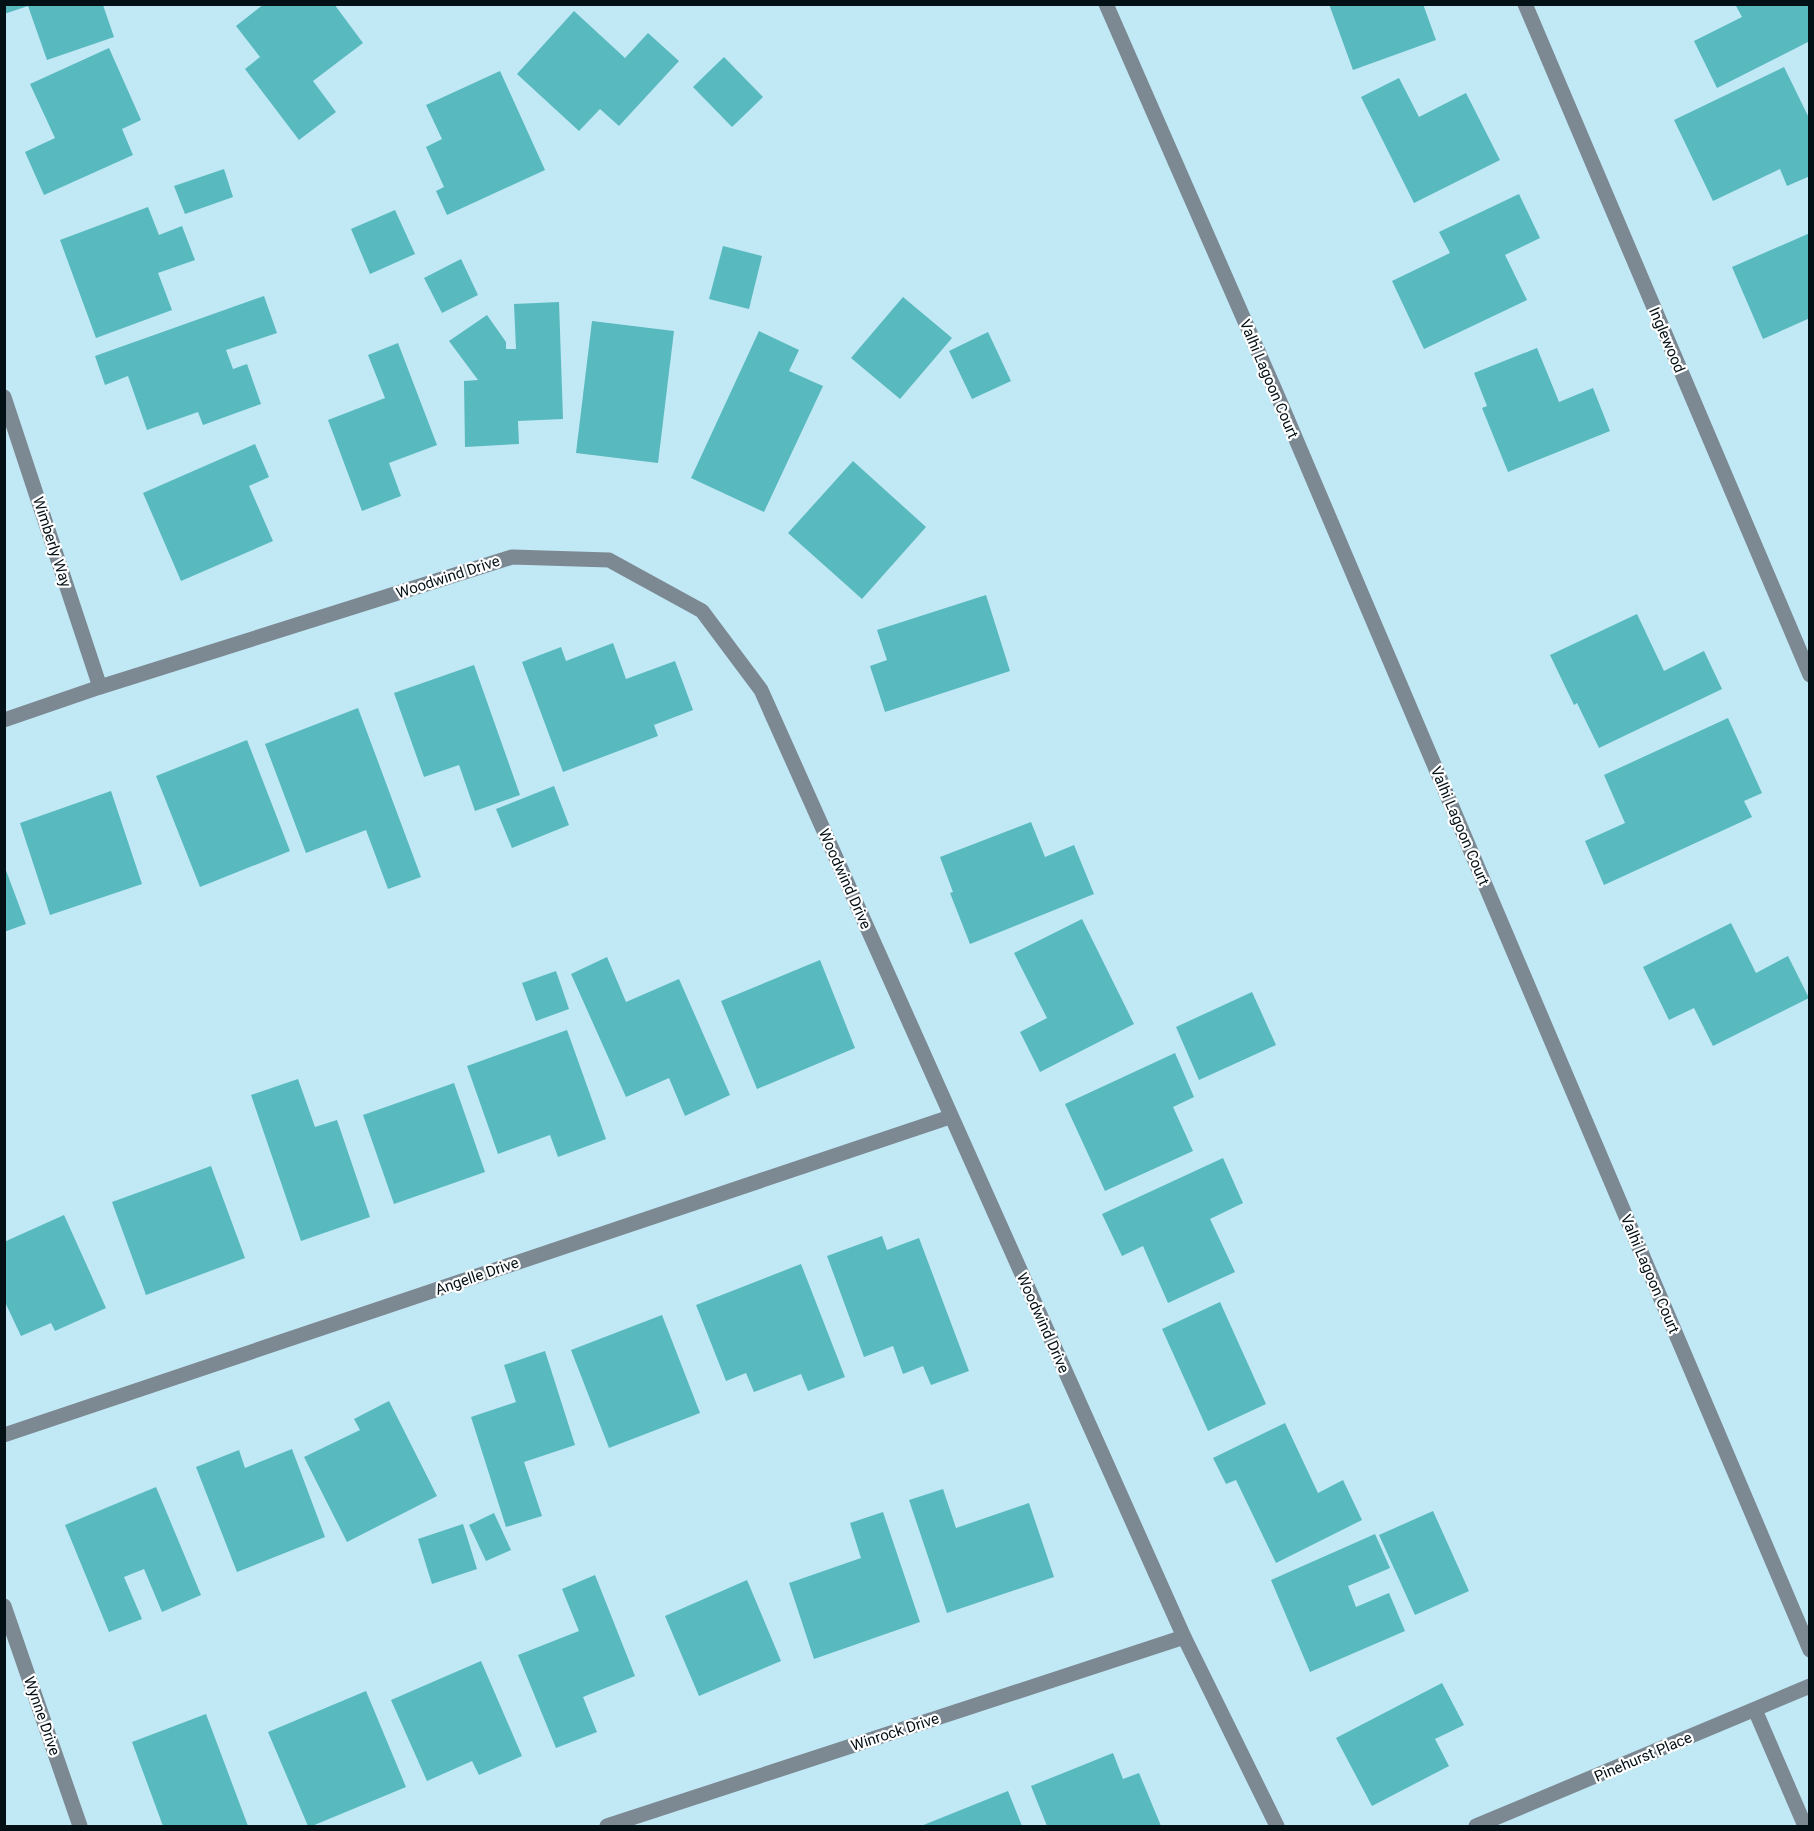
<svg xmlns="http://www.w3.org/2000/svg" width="1814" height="1831" font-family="Roboto,sans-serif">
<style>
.building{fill:#58babe}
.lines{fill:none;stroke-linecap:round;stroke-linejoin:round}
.street{stroke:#7c8892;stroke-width:15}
.labels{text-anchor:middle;stroke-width:4.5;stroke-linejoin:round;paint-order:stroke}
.street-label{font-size:15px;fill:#031015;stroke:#fff}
</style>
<rect width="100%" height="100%" fill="#c0e8f5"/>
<g class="building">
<path d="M 4,4 L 103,5 L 114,37 L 47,60 L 28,6 L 4,14 Z"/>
<path d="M 264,4 L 334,4 L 363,43 L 313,81 L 336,112 L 299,140 L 245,69 L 260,57 L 236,26 Z"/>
<path d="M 1329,4 L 1423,4 L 1436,40 L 1353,70 Z"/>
<path d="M 1735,4 L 1810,4 L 1810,41 L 1717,88 L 1694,41 L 1742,17 Z"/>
<path d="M 574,11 L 625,58 L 648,33 L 679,61 L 619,126 L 600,109 L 579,131 L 517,74 Z"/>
<path d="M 109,48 L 141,120 L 122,129 L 133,155 L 44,195 L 25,152 L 55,138 L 30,84 Z"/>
<path d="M 724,57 L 763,97 L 732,127 L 693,87 Z"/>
<path d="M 1784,67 L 1810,120 L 1810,176 L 1787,186 L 1780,169 L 1713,201 L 1674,120 Z"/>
<path d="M 500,71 L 545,170 L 447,215 L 436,191 L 444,187 L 426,147 L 442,139 L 426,105 Z"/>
<path d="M 1399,78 L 1419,117 L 1466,93 L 1500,160 L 1414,203 L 1361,97 Z"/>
<path d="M 224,169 L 233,197 L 185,214 L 174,186 Z"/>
<path d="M 1519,194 L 1540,238 L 1505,255 L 1527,300 L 1424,349 L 1392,281 L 1450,253 L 1439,232 Z"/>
<path d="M 148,207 L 159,235 L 182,226 L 195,260 L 158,273 L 172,310 L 96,338 L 60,240 Z"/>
<path d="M 395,210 L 415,254 L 370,274 L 351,229 Z"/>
<path d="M 1810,233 L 1810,318 L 1763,339 L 1732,267 Z"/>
<path d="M 723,246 L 762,256 L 749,309 L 709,299 Z"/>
<path d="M 461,259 L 478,295 L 442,313 L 424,278 Z"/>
<path d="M 264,296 L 277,333 L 226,350 L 233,369 L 247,364 L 261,404 L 203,425 L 198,412 L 147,430 L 128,376 L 105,385 L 95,356 Z"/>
<path d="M 903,297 L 952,338 L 900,399 L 851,358 Z"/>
<path d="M 559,302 L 563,419 L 518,421 L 519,444 L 465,447 L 464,381 L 478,380 L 449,341 L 487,315 L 506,342 L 506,349 L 516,349 L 514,304 Z"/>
<path d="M 592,321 L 674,331 L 658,463 L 576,453 Z"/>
<path d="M 759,331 L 799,350 L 789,371 L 823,386 L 764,512 L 691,478 Z"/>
<path d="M 988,332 L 1011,381 L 972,399 L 949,351 Z"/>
<path d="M 398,343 L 437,445 L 389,463 L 401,496 L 362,511 L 328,420 L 385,398 L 368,355 Z"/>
<path d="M 1537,348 L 1559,402 L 1593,388 L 1610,431 L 1508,472 L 1482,408 L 1487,406 L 1474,373 Z"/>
<path d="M 255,444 L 269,477 L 249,486 L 273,541 L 181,581 L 143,493 Z"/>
<path d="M 853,461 L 926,527 L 862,599 L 788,533 Z"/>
<path d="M 986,595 L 1010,671 L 885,712 L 870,666 L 887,660 L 877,630 Z"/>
<path d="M 1637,614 L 1664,671 L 1704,651 L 1722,689 L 1599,748 L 1577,703 L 1574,705 L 1550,655 Z"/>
<path d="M 613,643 L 626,679 L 675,661 L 693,710 L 654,725 L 658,736 L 563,772 L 522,662 L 561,647 L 566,661 Z"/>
<path d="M 474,665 L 520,795 L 475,811 L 459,765 L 424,777 L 394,693 Z"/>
<path d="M 358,708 L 421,877 L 388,889 L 366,830 L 306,853 L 265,744 Z"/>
<path d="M 1728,718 L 1762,793 L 1744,801 L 1752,817 L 1604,885 L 1585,841 L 1625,823 L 1604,775 Z"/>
<path d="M 247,740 L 290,851 L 200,887 L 156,776 Z"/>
<path d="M 554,786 L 569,825 L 512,848 L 496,809 Z"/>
<path d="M 111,791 L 142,884 L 50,915 L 20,823 Z"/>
<path d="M 1031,822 L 1045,857 L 1074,845 L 1094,894 L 970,944 L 950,893 L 953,892 L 940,857 Z"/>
<path d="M 4,865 L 26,924 L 4,932 Z"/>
<path d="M 1082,919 L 1134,1024 L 1040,1072 L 1020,1032 L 1047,1018 L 1014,953 Z"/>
<path d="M 1731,923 L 1756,973 L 1788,956 L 1809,998 L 1713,1046 L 1694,1008 L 1669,1020 L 1643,967 Z"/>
<path d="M 607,957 L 626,1002 L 679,979 L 730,1095 L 685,1116 L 669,1078 L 626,1097 L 571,974 Z"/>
<path d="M 820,960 L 855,1048 L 757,1089 L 721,1001 Z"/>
<path d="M 556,971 L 569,1009 L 536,1021 L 522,983 Z"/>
<path d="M 1252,992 L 1276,1045 L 1199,1080 L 1176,1027 Z"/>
<path d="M 567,1030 L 606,1139 L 558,1157 L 550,1135 L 498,1154 L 467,1066 Z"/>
<path d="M 1175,1053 L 1194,1097 L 1173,1107 L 1193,1151 L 1105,1191 L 1065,1104 Z"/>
<path d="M 298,1079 L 315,1127 L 337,1120 L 370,1217 L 301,1241 L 251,1095 Z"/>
<path d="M 454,1083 L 485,1172 L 394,1204 L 363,1115 Z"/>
<path d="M 1223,1158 L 1243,1203 L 1210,1219 L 1235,1272 L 1168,1303 L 1143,1246 L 1122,1256 L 1102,1214 Z"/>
<path d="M 211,1166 L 245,1258 L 146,1295 L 112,1202 Z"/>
<path d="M 64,1215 L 106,1308 L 55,1331 L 51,1323 L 21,1336 L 4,1300 L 4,1242 Z"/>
<path d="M 882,1236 L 887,1250 L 919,1238 L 969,1371 L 931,1385 L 923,1366 L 903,1374 L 893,1346 L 864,1357 L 827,1256 Z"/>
<path d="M 801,1264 L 845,1377 L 808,1391 L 801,1374 L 754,1392 L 746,1373 L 726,1381 L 696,1305 Z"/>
<path d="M 1220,1302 L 1266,1404 L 1208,1431 L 1162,1329 Z"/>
<path d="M 662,1315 L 700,1413 L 609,1448 L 571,1350 Z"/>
<path d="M 545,1351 L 575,1445 L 524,1462 L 542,1516 L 506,1527 L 471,1417 L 516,1402 L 504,1365 Z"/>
<path d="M 389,1401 L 437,1496 L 347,1542 L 304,1457 L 360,1430 L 354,1419 Z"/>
<path d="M 1285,1423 L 1318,1493 L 1343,1480 L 1362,1520 L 1276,1563 L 1236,1480 L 1226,1484 L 1213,1458 Z"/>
<path d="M 292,1449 L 325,1537 L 237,1572 L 196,1467 L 239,1450 L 245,1468 Z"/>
<path d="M 156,1487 L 201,1595 L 162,1612 L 144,1569 L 124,1577 L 142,1619 L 109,1632 L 65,1525 Z"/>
<path d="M 943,1489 L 956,1528 L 1029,1503 L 1054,1577 L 947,1613 L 909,1500 Z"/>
<path d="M 1433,1511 L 1469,1591 L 1415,1615 L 1379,1535 Z"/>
<path d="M 883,1512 L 920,1622 L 814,1659 L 789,1583 L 861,1558 L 850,1523 Z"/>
<path d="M 494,1513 L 511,1550 L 486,1561 L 469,1525 Z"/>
<path d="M 463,1524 L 477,1569 L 432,1584 L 418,1539 Z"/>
<path d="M 1375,1534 L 1390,1568 L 1348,1586 L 1356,1607 L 1389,1593 L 1405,1631 L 1310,1672 L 1271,1580 Z"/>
<path d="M 595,1575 L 635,1676 L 583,1697 L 597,1732 L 556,1748 L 518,1655 L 579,1631 L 562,1589 Z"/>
<path d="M 747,1580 L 781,1661 L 699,1696 L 665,1616 Z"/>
<path d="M 481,1661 L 522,1756 L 479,1775 L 472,1761 L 427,1781 L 391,1700 Z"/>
<path d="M 1442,1683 L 1464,1725 L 1435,1739 L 1449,1766 L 1372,1806 L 1336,1738 Z"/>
<path d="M 366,1691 L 406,1787 L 312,1826 L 308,1826 L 268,1732 Z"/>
<path d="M 206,1714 L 248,1826 L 163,1826 L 132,1742 Z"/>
<path d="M 1113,1753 L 1123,1779 L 1139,1773 L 1161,1826 L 1047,1826 L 1031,1786 Z"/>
<path d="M 1008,1791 L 1022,1826 L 921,1826 Z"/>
</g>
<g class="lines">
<g class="street">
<path d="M 1106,4 L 1278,397 L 1810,1650"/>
<path d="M 1525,4 L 1810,675"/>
<path d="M 4,397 L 100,687"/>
<path d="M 4,720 L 100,687 L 512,557 L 609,560 L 702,611 L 761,690 L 1184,1637 L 1277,1826"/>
<path d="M 4,1435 L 950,1117"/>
<path d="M 4,1606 L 80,1826"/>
<path d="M 1755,1710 L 1805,1826"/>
<path d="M 607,1826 L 1184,1637"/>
<path d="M 1476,1826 L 1810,1686"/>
</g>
</g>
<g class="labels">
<g class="street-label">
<text transform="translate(1667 340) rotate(67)" y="5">Inglewood</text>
<text transform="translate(1269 379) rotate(67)" y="5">Valhi Lagoon Court</text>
<text transform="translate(52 542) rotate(72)" y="5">Wimberly Way</text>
<text transform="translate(448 577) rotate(-18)" y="5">Woodwind Drive</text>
<text transform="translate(1460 826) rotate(67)" y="5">Valhi Lagoon Court</text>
<text transform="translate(845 879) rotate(66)" y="5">Woodwind Drive</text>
<text transform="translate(1650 1274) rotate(67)" y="5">Valhi Lagoon Court</text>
<text transform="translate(477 1276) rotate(-19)" y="5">Angelle Drive</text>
<text transform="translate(1043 1323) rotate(66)" y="5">Woodwind Drive</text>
<text transform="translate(42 1716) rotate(71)" y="5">Wynne Drive</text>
<text transform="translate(895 1732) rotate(-18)" y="5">Winrock Drive</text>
<text transform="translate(1643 1757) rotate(-23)" y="5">Pinehurst Place</text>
</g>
</g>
<rect width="1814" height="1831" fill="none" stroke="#031015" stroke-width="12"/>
</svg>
